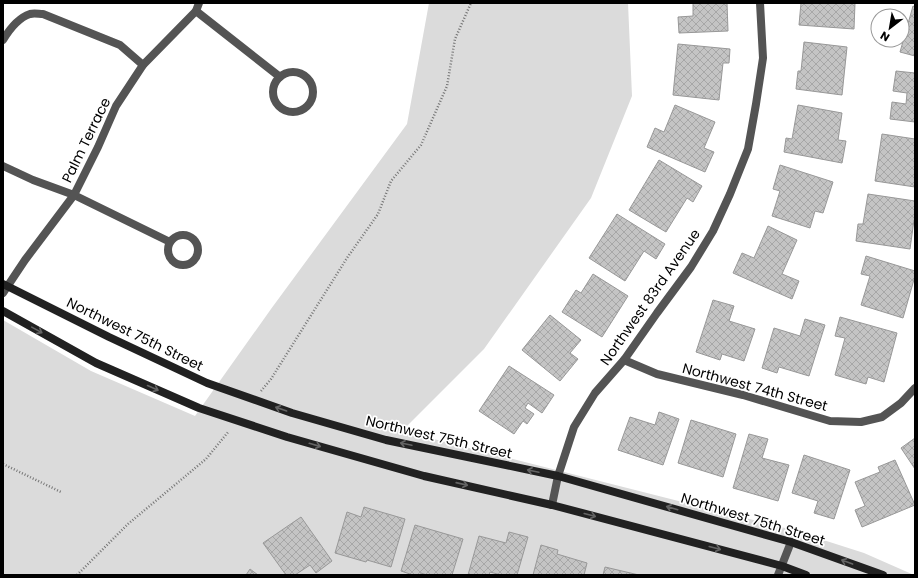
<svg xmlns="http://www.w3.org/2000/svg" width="918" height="578" font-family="Poppins,sans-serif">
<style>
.green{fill:#dbdbdb}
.building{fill:url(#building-cross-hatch);stroke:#989898}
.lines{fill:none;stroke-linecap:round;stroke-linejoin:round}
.path{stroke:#767676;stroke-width:2.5;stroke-dasharray:1 2;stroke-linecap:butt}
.street{stroke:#545454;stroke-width:8}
.secondary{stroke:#212121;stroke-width:8}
.oneway{stroke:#646464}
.labels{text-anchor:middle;stroke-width:3.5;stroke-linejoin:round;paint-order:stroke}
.street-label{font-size:14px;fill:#000;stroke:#fff}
</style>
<defs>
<pattern id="building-cross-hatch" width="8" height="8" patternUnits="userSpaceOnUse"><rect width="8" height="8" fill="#c4c4c4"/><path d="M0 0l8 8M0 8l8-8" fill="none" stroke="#a7a7a7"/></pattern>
</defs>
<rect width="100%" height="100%" fill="#fff"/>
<path class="green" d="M 429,3 L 628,3 L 632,96 L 591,198 L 484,349 L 402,431 L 789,529 L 864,553 L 914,575 L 3,575 L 3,320 L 91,371 L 195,416 L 271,309 L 407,124 Z"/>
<g class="building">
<path d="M 693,3 L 727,3 L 728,31 L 679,33 L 678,17 L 693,16 Z"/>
<path d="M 801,3 L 855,3 L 854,29 L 799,25 Z"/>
<path d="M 913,6 L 915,7 L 915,56 L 900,52 Z"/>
<path d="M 804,42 L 847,47 L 842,95 L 796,89 L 798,71 L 801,71 Z"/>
<path d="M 678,44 L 730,49 L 729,63 L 723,63 L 719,100 L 673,95 Z"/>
<path d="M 896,71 L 915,73 L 915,122 L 890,119 L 892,102 L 906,104 L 907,93 L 893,91 Z"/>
<path d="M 675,105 L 715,122 L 704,148 L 714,152 L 705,172 L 647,147 L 655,128 L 664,132 Z"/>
<path d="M 798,105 L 842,113 L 838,140 L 846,141 L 842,163 L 784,152 L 786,138 L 792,139 Z"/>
<path d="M 882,134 L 915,139 L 915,187 L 875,181 Z"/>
<path d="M 659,160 L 702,186 L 693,202 L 687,198 L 666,232 L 629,210 Z"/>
<path d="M 780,165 L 833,182 L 823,213 L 815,211 L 810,228 L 772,216 L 780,191 L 773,189 Z"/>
<path d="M 868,194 L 915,201 L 915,220 L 914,220 L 910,249 L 856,241 L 858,224 L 863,224 Z"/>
<path d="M 617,214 L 665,244 L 656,259 L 644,251 L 625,281 L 589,258 Z"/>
<path d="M 768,226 L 797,240 L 782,274 L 799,281 L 792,299 L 733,273 L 742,253 L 754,258 Z"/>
<path d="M 866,256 L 915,271 L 915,276 L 903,318 L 861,305 L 870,276 L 861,274 Z"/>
<path d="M 593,274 L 628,296 L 602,337 L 562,312 L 576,290 L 581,293 Z"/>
<path d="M 713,300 L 734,306 L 729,321 L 755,329 L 744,361 L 722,354 L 720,360 L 696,352 Z"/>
<path d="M 550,315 L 581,340 L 570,353 L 578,359 L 560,381 L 522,350 Z"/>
<path d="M 840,317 L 897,333 L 884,382 L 868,377 L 866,384 L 835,375 L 845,338 L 835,336 Z"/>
<path d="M 805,319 L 825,325 L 809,376 L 779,367 L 777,373 L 762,368 L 774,328 L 800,336 Z"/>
<path d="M 509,366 L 554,395 L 542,413 L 528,403 L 525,408 L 534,414 L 527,424 L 523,421 L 514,434 L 479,411 Z"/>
<path d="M 659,412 L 679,419 L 663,465 L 618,450 L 630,417 L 655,425 Z"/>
<path d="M 691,420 L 736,434 L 723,477 L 678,463 Z"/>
<path d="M 749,434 L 768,439 L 762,458 L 789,465 L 778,501 L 733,488 Z"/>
<path d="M 915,438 L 915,469 L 901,448 Z"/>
<path d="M 804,455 L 850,470 L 834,519 L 814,513 L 818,501 L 792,493 Z"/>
<path d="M 895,460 L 915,505 L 862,527 L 855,510 L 865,506 L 855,482 L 880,472 L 878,467 Z"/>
<path d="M 364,507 L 405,519 L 391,567 L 367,560 L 366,562 L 335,553 L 347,512 L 361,517 Z"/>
<path d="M 301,517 L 332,561 L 316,573 L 310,565 L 295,575 L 286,575 L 263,543 Z"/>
<path d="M 415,525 L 463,539 L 452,575 L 427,575 L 421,573 L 421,575 L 413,575 L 401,571 Z"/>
<path d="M 509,532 L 528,537 L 517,575 L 501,575 L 490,572 L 489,575 L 468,575 L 479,536 L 506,543 Z"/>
<path d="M 541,545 L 558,550 L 557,554 L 587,563 L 584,575 L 533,575 Z"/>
<path d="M 605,567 L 639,575 L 603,575 Z"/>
<path d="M 250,569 L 258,575 L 246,575 Z"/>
</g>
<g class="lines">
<g class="path">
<path d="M 261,391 L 271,379 L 347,258 L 378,214 L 391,181 L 421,145 L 447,86 L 455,39 L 471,3"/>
<path d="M 3,464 L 61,492"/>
<path d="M 77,575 L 128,524 L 206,459 L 229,431"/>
</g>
<g class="street">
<path d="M 196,11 L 280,77"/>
<path d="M 3,40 C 9,30 18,18 30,14 C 34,13 39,14 43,14 L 120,45 L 143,65"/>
<circle cx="293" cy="92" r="20"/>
<path d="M 3,166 L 33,180 L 74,195 L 170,242"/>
<circle cx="183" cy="250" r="15"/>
<path d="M 3,293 L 25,260 L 74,195 L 98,147 L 116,106 L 143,65 L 196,11 L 199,3"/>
<path d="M 624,360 L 657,374 L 743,395 L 830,421 L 861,422 L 882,417 L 901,403 L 915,388"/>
<path d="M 552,505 L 558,476 L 574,427 L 595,393 L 624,360 L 657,313 L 691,267 L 713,231 L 730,194 L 748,149 L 756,104 L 763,58 L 760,3"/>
<path d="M 778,575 L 791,542"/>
</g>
<g class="secondary">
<path d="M 3,284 L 109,337 L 207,383 L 292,413 L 386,440 L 558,476 L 791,542 L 883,575"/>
<path d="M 3,311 L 96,363 L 199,408 L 287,437 L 424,476 L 552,505 L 782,566 L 806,575"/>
</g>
</g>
<defs><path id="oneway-shaft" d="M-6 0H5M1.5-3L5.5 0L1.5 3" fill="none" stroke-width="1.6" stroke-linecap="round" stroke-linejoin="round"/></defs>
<g class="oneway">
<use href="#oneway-shaft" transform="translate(37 330) rotate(29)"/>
<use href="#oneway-shaft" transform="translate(153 388) rotate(24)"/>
<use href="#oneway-shaft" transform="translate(281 409) rotate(-161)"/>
<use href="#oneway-shaft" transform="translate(406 444) rotate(-168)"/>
<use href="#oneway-shaft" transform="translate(315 445) rotate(16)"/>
<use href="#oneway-shaft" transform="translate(533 471) rotate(-168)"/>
<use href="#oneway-shaft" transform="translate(462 484) rotate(13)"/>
<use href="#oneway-shaft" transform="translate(672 508) rotate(-164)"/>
<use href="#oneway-shaft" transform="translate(590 515) rotate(15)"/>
<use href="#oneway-shaft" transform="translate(715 548) rotate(15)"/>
<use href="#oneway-shaft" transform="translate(847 562) rotate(-160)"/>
</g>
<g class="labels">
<g class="street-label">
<text transform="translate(86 140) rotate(-64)" y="5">Palm Terrace</text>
<text transform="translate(650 297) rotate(-55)" y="5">Northwest 83rd Avenue</text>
<text transform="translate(135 334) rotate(26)" y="5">Northwest 75th Street</text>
<text transform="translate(755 387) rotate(15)" y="5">Northwest 74th Street</text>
<text transform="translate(439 437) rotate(13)" y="5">Northwest 75th Street</text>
<text transform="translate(753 519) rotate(17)" y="5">Northwest 75th Street</text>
</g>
</g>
<rect width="918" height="578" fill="none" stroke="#000000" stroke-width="8"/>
<g transform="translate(890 28) rotate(211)"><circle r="19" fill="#ffffff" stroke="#999999"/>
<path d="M0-3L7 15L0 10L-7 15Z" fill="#000000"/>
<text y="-6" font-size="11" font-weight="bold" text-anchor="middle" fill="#000000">N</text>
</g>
</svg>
